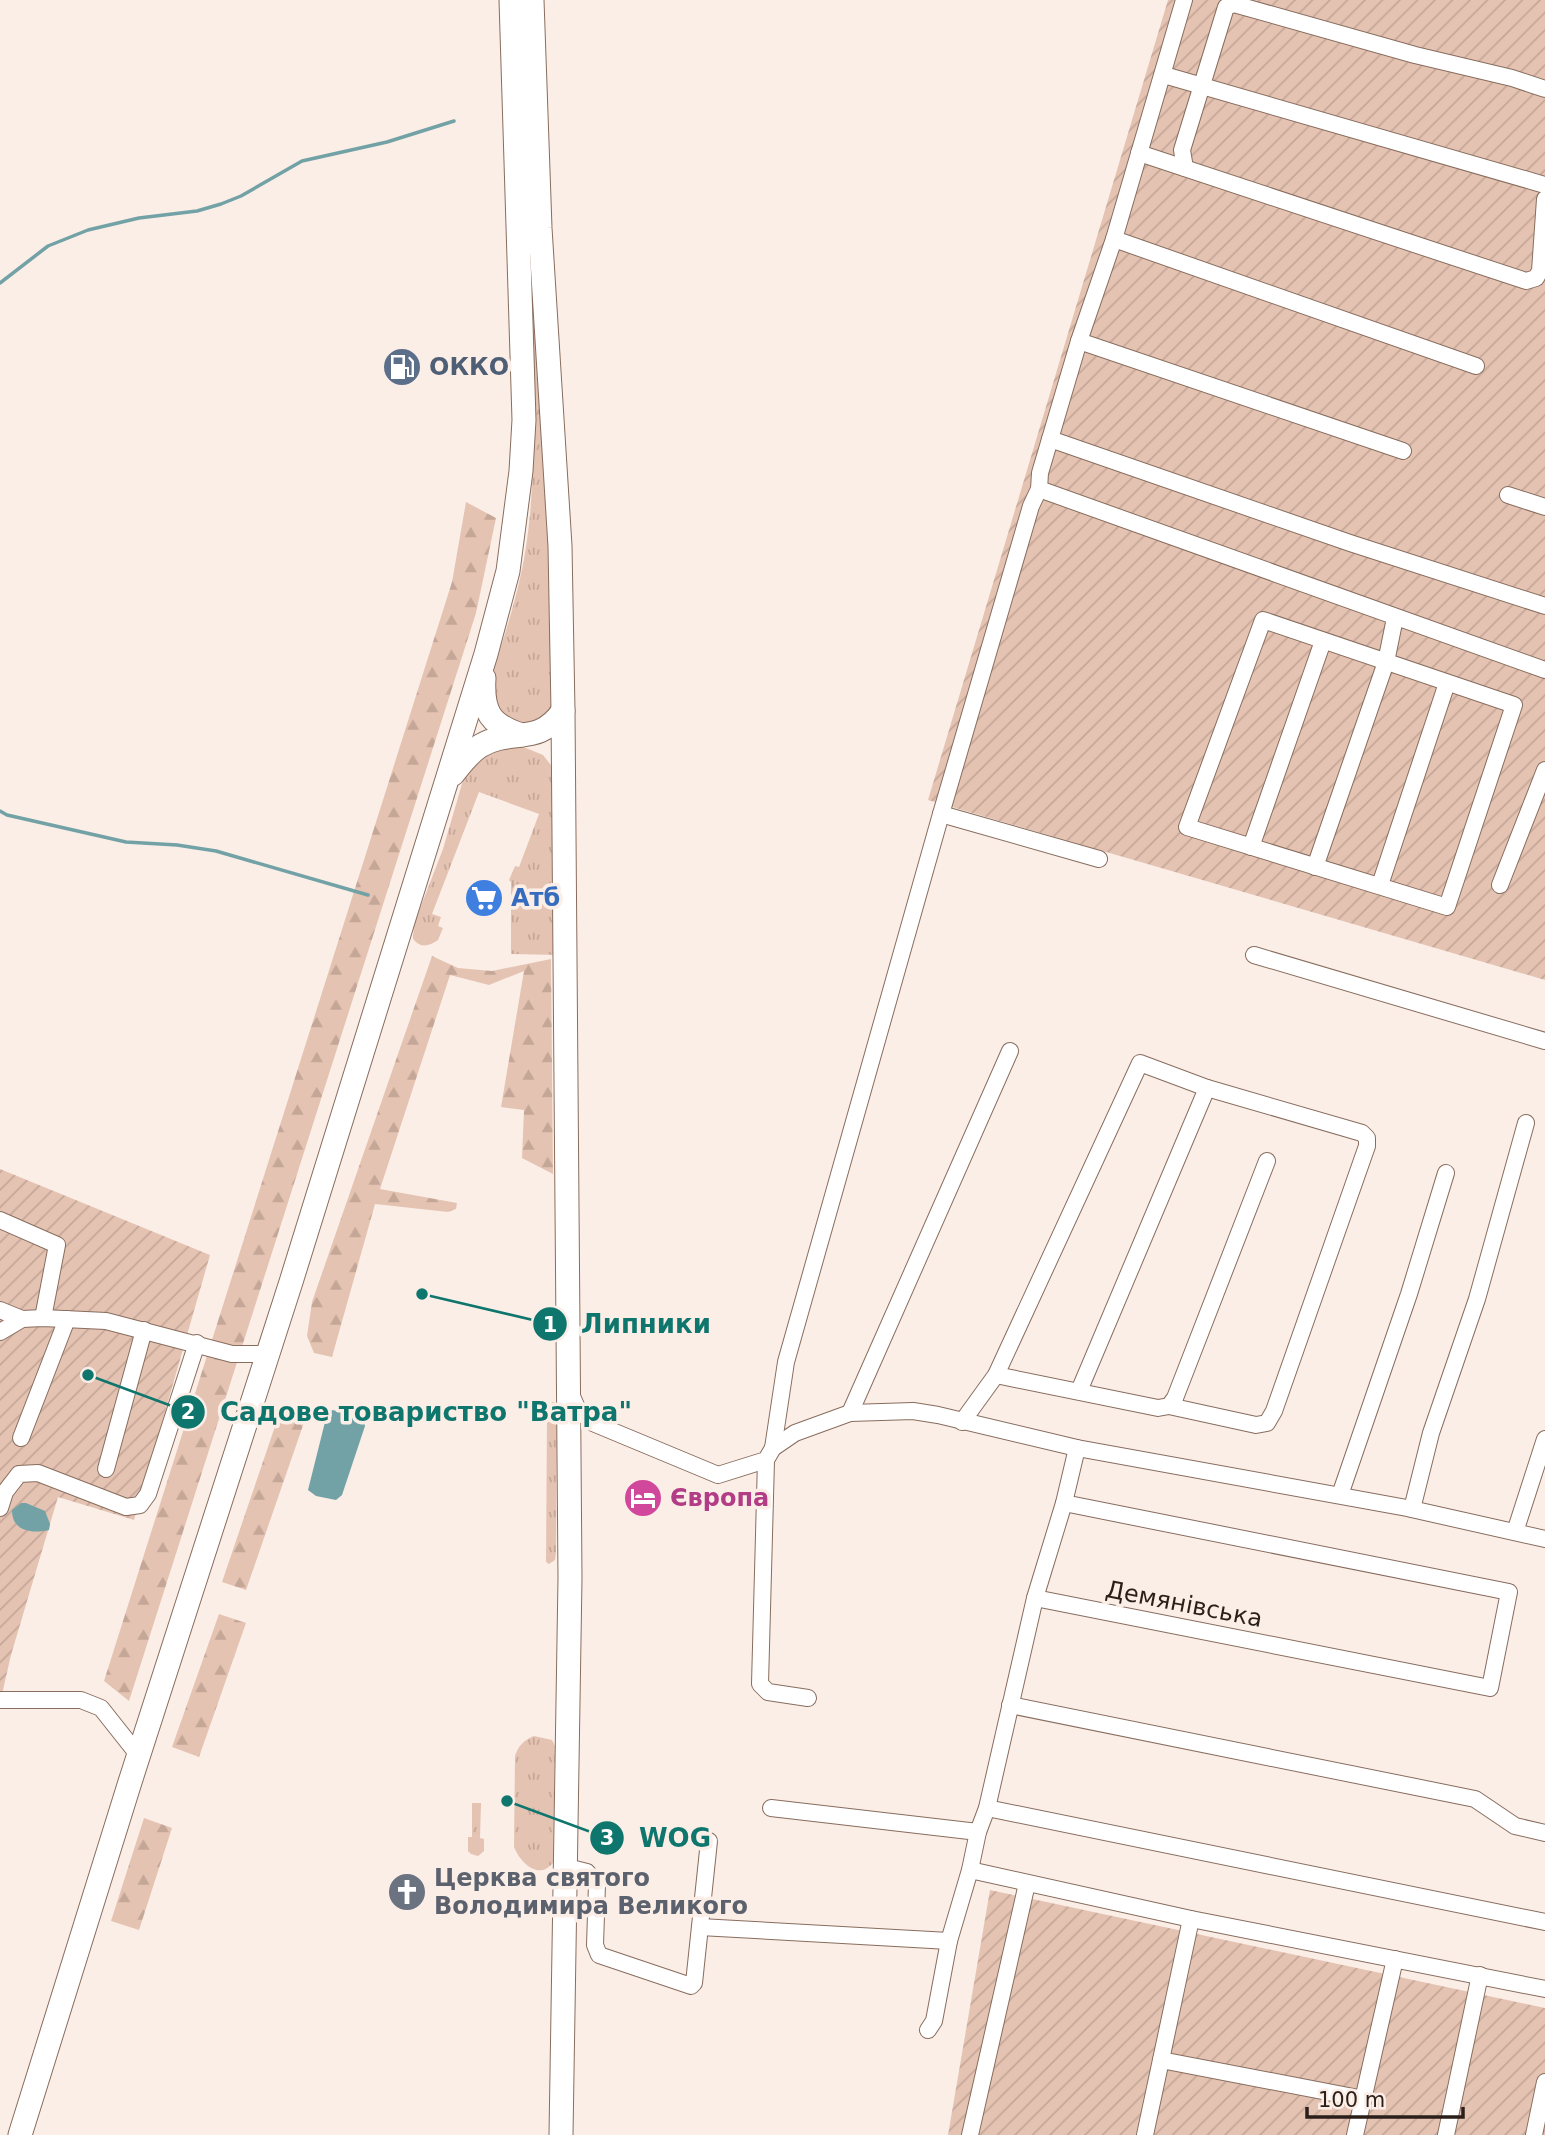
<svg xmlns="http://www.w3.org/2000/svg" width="1545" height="2135" font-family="'DejaVu Sans',sans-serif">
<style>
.grass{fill:url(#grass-tufts)}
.forest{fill:url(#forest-firs)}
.garden{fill:url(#garden-furrows)}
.water{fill:#72a2a6}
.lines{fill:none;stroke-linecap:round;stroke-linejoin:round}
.stream{stroke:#72a2a6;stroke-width:3.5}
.minor-casing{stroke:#886d5e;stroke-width:18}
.highway-casing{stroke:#886d5e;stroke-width:25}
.minor{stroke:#fff;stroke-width:16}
.highway{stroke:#fff;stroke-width:23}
.labels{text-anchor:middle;stroke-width:7;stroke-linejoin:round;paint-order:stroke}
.service-label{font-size:24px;font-weight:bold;fill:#4e5e75;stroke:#fbeee7;text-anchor:start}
.shop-label{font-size:24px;font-weight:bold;fill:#366cbe;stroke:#fbeee7;text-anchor:start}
.hotel-label{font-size:24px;font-weight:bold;fill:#b23c85;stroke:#fbeee7;text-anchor:start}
.street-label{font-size:24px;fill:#2a1f19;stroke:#fbeee7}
.worship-label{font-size:24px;font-weight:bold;fill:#5b616d;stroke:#fbeee7;text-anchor:start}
.leader{fill:none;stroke:#0f766e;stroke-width:2.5}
.callout-dot{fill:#0f766e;stroke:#fbeee7;stroke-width:2.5}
.mark-label{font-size:21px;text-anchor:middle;font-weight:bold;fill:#fff}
.callout-label{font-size:26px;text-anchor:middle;font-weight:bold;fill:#0f766e;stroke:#fbeee7;stroke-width:7;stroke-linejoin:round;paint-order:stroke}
</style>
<defs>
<pattern id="grass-tufts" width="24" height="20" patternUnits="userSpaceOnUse" patternTransform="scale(1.75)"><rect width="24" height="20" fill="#e5c3b2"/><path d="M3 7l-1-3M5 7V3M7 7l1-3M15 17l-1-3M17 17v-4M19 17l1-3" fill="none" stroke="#c5a798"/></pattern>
<pattern id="forest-firs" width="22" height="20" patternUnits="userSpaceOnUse" patternTransform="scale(1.75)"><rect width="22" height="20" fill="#e5c3b2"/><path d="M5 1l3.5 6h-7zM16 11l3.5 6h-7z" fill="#c5a798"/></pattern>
<pattern id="garden-furrows" width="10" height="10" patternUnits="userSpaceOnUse" patternTransform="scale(1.75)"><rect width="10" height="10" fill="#e5c3b2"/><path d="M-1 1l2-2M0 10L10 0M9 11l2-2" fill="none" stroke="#c5a798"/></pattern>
</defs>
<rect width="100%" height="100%" fill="#fbeee7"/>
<g class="grass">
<path d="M 521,0 L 548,488 L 553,702 C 547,723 532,723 513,727 L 487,695 L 489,683 C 505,634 522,585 528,532 C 533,495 533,457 534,419 Z"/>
<path d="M 521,746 L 543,755 L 554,769 L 559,955 L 511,954 L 511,882 L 509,880 L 515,866 L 519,867 L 539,814 L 479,792 L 432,914 L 441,917 L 438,926 L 443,928 L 438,940 C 429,946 421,949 413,939 L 414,924 L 443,849 L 466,770 L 490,748 Z"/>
<path d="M 552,1402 L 557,1403 L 556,1552 L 555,1560 L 549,1564 L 546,1562 L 547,1418 Z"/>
<path d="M 534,1736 L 552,1740 L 555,1746 L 553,1863 C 538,1881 520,1862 514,1847 L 515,1756 C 518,1746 524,1740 534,1736 Z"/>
<path d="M 472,1803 L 481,1803 L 480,1838 L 484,1839 L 484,1851 L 478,1856 L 471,1854 L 468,1851 L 468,1837 L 472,1837 Z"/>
</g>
<g class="forest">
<path d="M 466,502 L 496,518 L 476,613 L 129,1701 L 104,1681 L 452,582 Z"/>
<path d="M 432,956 L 458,968 L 492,971 L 551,959 L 553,1174 L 522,1158 L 524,1110 L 501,1107 L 524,971 L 489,985 L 450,975 L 380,1189 L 457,1203 L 456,1209 L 448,1212 L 375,1204 L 332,1357 L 314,1353 L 307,1336 L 312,1302 Z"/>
<path d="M 283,1403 L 308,1411 L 246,1590 L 222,1582 Z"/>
<path d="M 219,1614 L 246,1623 L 199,1757 L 172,1747 Z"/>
<path d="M 144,1818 L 172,1828 L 139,1930 L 111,1921 Z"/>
</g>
<g class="garden">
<path d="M 1168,0 L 1545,0 L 1545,980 L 928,800 Z"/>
<path d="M 0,1169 L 210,1255 L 134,1520 L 58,1497 L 11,1655 L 0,1703 Z"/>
<path d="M 990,1890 L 1545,2008 L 1545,2135 L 948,2135 Z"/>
</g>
<g class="water">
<path d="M 332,1410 L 363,1416 L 365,1426 L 342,1495 L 336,1500 L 316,1496 L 308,1490 L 325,1422 Z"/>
<path d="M 21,1503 L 26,1503 L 45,1511 L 50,1524 L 49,1530 C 31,1534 12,1531 12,1510 Z"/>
</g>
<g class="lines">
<g class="stream">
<path d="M 0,283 L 48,246 L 88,230 L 139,218 L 197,211 L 221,204 L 241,196 L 302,161 L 387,142 L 454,121"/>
<path d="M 0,811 L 7,815 L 126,842 L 177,845 L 216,851 L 368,895"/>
</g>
<defs>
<g id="minor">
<path d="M 1164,75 L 1545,185"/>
<path d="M 1139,153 L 1526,281 L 1536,278 L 1540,271 L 1545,199"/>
<path d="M 1185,168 L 1182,150 L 1226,7 L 1234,4 L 1415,55 L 1512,78 L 1545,89"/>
<path d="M 1114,239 L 1476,366"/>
<path d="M 1079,341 L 1403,451"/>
<path d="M 1050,439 L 1350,543 L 1545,606"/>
<path d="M 1039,489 L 1545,670"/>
<path d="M 1508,495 L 1545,507"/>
<path d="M 1263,620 L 1514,705 L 1447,907 L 1187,827 Z"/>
<path d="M 941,814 L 1099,859"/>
<path d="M 1251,847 L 1323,641"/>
<path d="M 1315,867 L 1386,662 L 1395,618"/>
<path d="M 1380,885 L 1447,683"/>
<path d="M 1500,885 L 1545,770"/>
<path d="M 1254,955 L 1545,1041"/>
<path d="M 0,1220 L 57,1245 L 43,1318"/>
<path d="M 0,1310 L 22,1319"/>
<path d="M 0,1332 L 22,1319 L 43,1318 L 106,1321 L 232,1354 L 268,1354"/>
<path d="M 996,1375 L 1158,1408 L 1169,1406 L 1175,1398 L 1267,1161"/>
<path d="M 1079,1391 L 1207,1088"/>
<path d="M 571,1394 L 578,1410 L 593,1423 L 718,1475 L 766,1460 L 773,1448 L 795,1433 L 850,1413 L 913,1411 L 938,1415 L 1077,1448 L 1407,1508 L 1545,1539"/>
<path d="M 850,1413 L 1010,1051"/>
<path d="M 962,1422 L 996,1375 L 1140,1063 L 1207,1088 L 1362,1133 L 1367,1138 L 1367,1146 L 1274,1411 L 1267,1423 L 1256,1425 L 1169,1406"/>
<path d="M 21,1438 L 67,1319"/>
<path d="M 773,1448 L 786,1362 L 941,814 L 1031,506 L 1039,489 L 1040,473 L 1079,341 L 1114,239 L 1184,0"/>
<path d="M 766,1460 L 760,1684 L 768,1692 L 808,1698"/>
<path d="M 106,1469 L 144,1330"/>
<path d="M 1340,1495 L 1409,1294 L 1446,1173"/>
<path d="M 0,1508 L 5,1492 L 19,1474 L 38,1473 L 126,1507 L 140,1505 L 148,1494 L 197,1343"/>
<path d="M 1412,1509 L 1431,1433 L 1477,1299 L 1526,1123"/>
<path d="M 1515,1532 L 1545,1439"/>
<path d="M 1035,1598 L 1490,1688 L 1509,1592 L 1064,1503"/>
<path d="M 0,1700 L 81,1700 L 101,1708 L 139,1756"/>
<path d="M 1010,1705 L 1475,1799 L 1515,1826 L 1545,1833"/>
<path d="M 771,1808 L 978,1832"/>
<path d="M 987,1808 L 1545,1922"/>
<path d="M 567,1867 L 587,1872 L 597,1884 L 595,1945 L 599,1955 L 691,1986 L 694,1983 L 709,1841"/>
<path d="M 970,1870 L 1191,1919 L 1545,1989"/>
<path d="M 700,1927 L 949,1941"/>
<path d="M 928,2030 L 934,2021 L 949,1941 L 970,1870 L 978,1832 L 987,1808 L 1035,1598 L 1064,1503 L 1077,1448"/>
<path d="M 1161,2060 L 1364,2099"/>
<path d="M 970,2135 L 1026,1888 L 1029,1884"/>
<path d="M 1145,2135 L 1191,1919"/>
<path d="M 1355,2135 L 1395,1959"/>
<path d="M 1446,2135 L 1480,1975"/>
<path d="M 1534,2135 L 1545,2082"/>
</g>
<g id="highway">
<path d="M 532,0 L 540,228 L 560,546 L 563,711 L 570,1578 L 561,2135"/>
<path d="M 484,678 C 482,712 490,725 522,735"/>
<path d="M 453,774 C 461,764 469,753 480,746 C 512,727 538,747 563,711"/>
<path d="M 20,2135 L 130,1782 L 291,1282 L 486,654 L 508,571 L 521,471 L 524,420 L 511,0"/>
</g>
</defs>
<use href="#minor" class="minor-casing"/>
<use href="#highway" class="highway-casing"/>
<use href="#minor" class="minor"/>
<use href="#highway" class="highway"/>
</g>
<defs>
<symbol id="fuel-disc" viewBox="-11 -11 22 22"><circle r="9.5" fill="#5c6f8a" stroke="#fbeee7"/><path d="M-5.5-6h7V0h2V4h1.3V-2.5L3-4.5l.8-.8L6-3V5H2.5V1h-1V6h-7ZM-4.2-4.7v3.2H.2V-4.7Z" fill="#fff"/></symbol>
<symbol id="supermarket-disc" viewBox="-11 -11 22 22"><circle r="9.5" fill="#3f7fe0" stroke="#fbeee7"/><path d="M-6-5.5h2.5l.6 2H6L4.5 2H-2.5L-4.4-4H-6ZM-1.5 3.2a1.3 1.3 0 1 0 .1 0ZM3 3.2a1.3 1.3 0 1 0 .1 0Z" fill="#fff"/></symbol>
<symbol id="hotel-disc" viewBox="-11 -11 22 22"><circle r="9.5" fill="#d1479c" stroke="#fbeee7"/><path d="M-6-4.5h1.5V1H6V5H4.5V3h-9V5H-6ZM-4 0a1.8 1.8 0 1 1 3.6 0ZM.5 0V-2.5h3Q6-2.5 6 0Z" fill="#fff"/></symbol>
<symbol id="church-disc" viewBox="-11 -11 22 22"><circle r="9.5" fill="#6b7280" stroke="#fbeee7"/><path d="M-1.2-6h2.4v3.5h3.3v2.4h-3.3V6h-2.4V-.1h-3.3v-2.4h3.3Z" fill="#fff"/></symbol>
</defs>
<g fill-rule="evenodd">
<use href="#fuel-disc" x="380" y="345" width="44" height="44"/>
<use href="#supermarket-disc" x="462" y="876" width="44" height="44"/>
<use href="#hotel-disc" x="621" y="1476" width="44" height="44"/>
<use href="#church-disc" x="385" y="1870" width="44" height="44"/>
</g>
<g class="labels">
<g class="service-label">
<text x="429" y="375">ОККО</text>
</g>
<g class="shop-label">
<text x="511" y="906">Атб</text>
</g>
<g class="hotel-label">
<text x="670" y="1506">Європа</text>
</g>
<g class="street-label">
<text transform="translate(1184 1604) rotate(11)" y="8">Демянівська</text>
</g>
<g class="worship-label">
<text x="434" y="1886">Церква святого<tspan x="434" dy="28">Володимира Великого</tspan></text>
</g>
</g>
<path class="leader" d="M422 1294L550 1324M88 1375L188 1412M507 1801L607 1838"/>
<g class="callout-dot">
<circle cx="422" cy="1294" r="7"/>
<circle cx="88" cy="1375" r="7"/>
<circle cx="507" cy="1801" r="7"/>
<circle cx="550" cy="1324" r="18"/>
<circle cx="188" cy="1412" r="18"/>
<circle cx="607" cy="1838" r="18"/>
</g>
<g class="mark-label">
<text x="550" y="1332">1</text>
<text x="188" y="1419">2</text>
<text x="607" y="1845">3</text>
</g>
<g class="callout-label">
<text x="646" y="1333">Липники</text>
<text x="426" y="1421">Садове товариство "Ватра"</text>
<text x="675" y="1847">WOG</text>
</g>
<path d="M1307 2107v10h156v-10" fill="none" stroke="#2a1f19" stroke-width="3.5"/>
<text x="1318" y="2107" font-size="21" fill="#2a1f19" stroke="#fbeee7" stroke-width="5" paint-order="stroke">100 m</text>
</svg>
